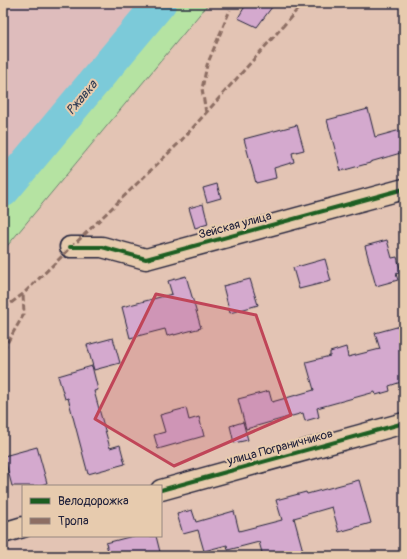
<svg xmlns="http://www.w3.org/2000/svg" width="407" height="559" font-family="Pangolin,sans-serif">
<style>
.built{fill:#debcbc}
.green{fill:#b5e3a2;stroke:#6c826e}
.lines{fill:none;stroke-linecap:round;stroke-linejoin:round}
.river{stroke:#7bcad9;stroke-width:33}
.building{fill:#d4a9ce;stroke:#22223b}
.street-casing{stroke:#22223b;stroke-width:23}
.street{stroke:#e7cbae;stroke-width:20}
.quiet{stroke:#8d6e63;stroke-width:3;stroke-dasharray:6 3;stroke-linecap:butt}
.cycleway-casing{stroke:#e7cbae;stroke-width:6}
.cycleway{stroke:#1b5e20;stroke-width:4}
.marked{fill:#c04558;fill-opacity:0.2;stroke:#c04558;stroke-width:3;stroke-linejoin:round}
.labels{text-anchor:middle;stroke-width:4;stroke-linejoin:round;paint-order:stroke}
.street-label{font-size:12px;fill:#22223b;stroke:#e7cbae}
.water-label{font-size:13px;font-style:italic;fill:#2f3b53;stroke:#e7cbae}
</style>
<rect width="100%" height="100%" fill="#e3c4b4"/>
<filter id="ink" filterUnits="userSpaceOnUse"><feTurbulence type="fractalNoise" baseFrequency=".025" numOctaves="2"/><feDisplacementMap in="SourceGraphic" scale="8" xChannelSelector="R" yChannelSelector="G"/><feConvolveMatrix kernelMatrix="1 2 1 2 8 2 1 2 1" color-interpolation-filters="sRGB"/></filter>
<g filter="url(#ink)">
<path class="built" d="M 3,3 L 200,3 L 3,236 Z"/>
<path class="green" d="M 167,3 L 209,3 L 3,251 L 3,191 L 112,60 Z"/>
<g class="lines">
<path class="river" d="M 3,191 L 160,3"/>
</g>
<g class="building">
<path d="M 247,3 L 275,3 L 257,27 L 238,18 Z"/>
<path d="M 368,109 L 375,137 L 404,129 L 404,152 L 370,162 L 370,163 L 341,171 L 327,120 Z"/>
<path d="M 297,125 L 304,150 L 292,153 L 294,162 L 274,168 L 276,178 L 256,183 L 244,139 Z"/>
<path d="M 217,184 L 221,198 L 207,202 L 203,188 Z"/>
<path d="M 203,204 L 208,224 L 195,228 L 189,208 Z"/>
<path d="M 387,240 L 392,258 L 397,257 L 401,272 L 396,274 L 398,280 L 376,286 L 365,246 Z"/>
<path d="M 325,259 L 331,281 L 299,289 L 293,268 Z"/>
<path d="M 186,276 L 201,328 L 174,335 L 174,334 L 167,336 L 165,329 L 130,338 L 122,307 L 172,294 L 168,281 Z"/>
<path d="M 250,279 L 258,305 L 230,313 L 223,286 Z"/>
<path d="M 404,325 L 404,381 L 389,386 L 390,391 L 376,395 L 375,392 L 317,408 L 319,417 L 305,421 L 303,413 L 246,429 L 238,399 L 269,391 L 272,402 L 314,390 L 306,362 L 330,356 L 330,352 L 346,347 L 348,357 L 380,349 L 375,333 Z"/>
<path d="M 113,338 L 120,363 L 94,370 L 87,345 Z"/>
<path d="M 92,366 L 98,390 L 94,391 L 110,448 L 120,445 L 125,464 L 88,474 L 68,398 L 65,399 L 58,376 Z"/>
<path d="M 186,408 L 189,420 L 199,417 L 204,436 L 158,449 L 154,435 L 165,432 L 160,415 Z"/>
<path d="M 243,422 L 248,440 L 234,443 L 230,426 Z"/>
<path d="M 37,447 L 47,483 L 38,486 L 12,486 L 4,456 Z"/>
<path d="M 359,480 L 371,523 L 339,532 L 332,507 L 294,518 L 303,551 L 286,556 L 263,556 L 259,542 L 228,550 L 227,545 L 204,551 L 198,530 L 183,534 L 177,514 L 192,510 L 196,522 L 234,511 L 239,531 L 282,520 L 276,500 L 306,492 L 307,494 Z"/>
<path d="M 133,536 L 156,536 L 161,556 L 109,556 L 106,543 Z"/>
</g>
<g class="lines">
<defs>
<g id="street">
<path d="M 70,247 L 102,247 L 146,259 L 404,189"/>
<path d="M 161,490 L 404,423"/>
<path d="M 3,533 L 23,527"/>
</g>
</defs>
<use href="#street" class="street-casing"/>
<use href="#street" class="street"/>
<g class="quiet">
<path d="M 206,113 L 202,89 L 207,65 L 230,10"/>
<path d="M 3,307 L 11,303 L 23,294 L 180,142 L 270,41 L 303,3"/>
<path d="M 3,350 L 24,314 L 23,294"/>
</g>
<defs>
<g id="cycleway">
<path d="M 70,247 L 102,247 L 146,259 L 404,189"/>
<path d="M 161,490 L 404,423"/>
</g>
</defs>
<use href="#cycleway" class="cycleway-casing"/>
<use href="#cycleway" class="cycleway"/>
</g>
</g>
<path class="marked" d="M 156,294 L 256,315 L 291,415 L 174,466 L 95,419 Z"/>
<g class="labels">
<g class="street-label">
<text transform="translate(235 225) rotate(-15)" y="4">Зейская улица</text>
<text transform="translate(280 447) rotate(-15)" y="4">улица Пограничников</text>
</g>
<g class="water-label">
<text transform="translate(81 97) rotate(-50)" y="5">Ржавка</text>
</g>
</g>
<rect width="407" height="559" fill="none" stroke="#e7cbae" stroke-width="16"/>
<rect x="8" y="8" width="391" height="543" fill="none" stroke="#22223b" stroke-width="1.5" filter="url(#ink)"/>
<rect x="22" y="485" width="140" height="52" fill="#e7cbae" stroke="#988780"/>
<rect x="30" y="498" width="20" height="6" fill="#1b5e20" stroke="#988780"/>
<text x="58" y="505" font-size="12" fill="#22223b">Велодорожка</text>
<rect x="30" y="518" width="20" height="6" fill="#8d6e63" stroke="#988780"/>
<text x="58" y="525" font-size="12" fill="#22223b">Тропа</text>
</svg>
